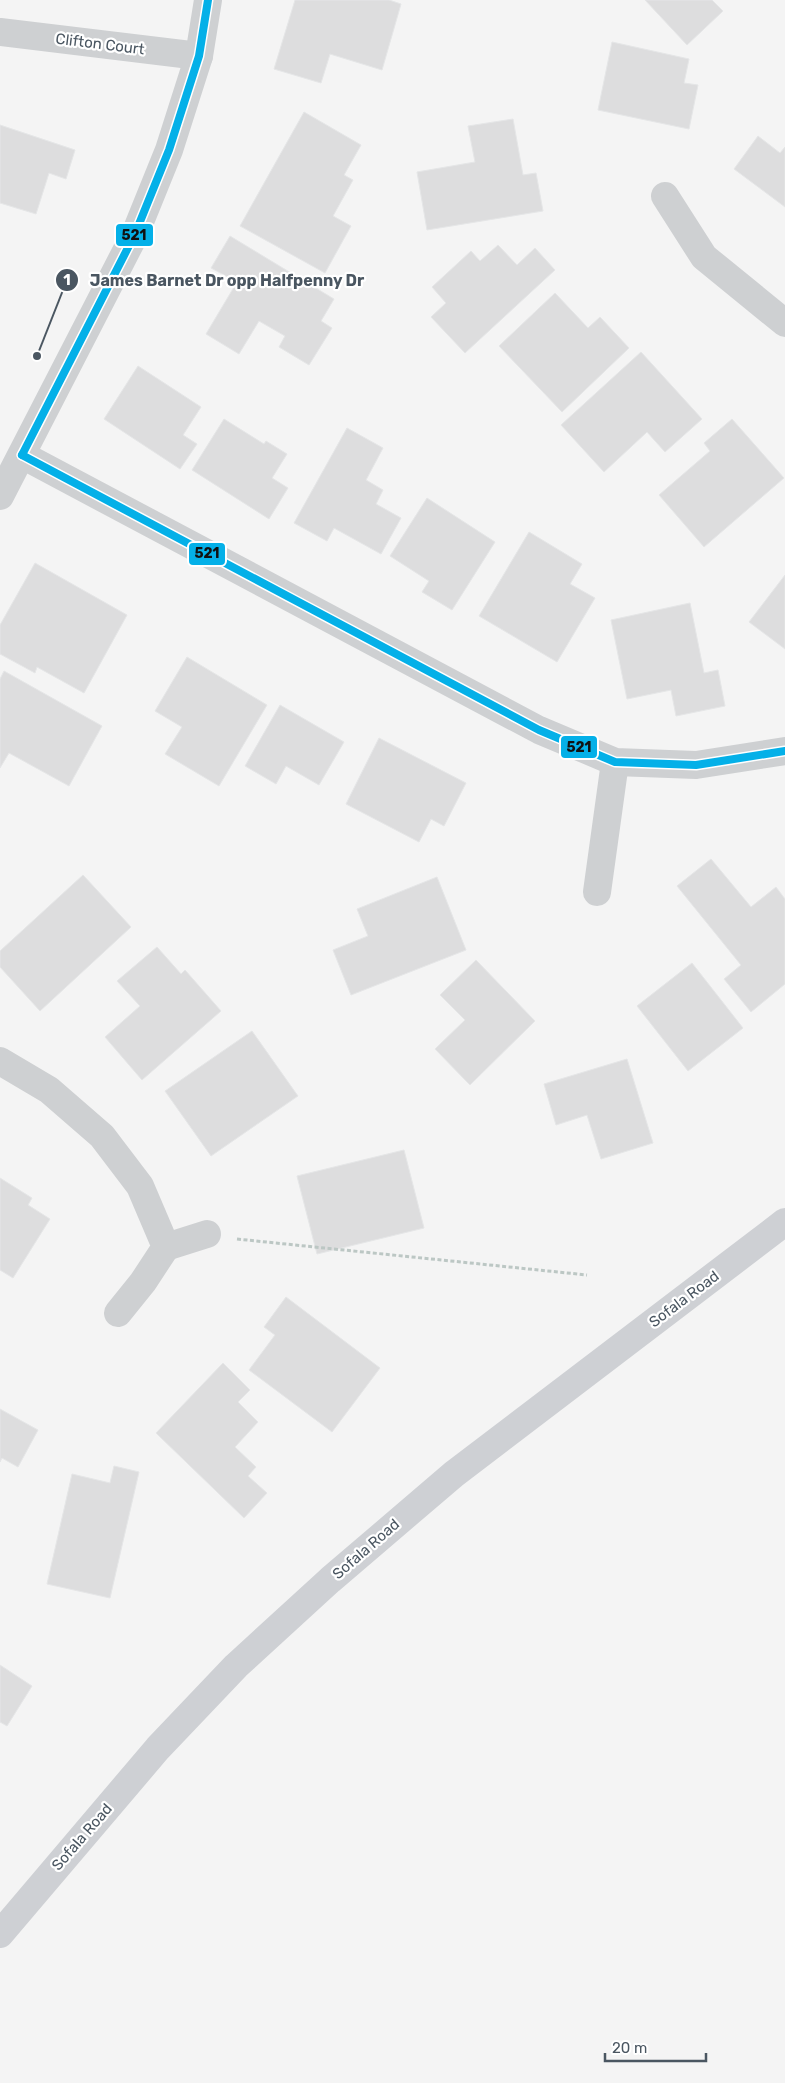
<svg xmlns="http://www.w3.org/2000/svg" width="785" height="2083" font-family="Rubik,sans-serif">
<style>
.building{fill:#ddddde;stroke:#e5e6e7}
.lines{fill:none;stroke-linecap:round;stroke-linejoin:round}
.path{stroke:#bcc7c4;stroke-width:3;stroke-dasharray:4 2.5;stroke-linecap:butt}
.minor{stroke:#ced0d2;stroke-width:28}
.secondary{stroke:#ced0d4;stroke-width:28}
.bus-1-casing{stroke:#fff;stroke-width:11}
.bus-1{stroke:#04b0e8;stroke-width:8}
.labels{text-anchor:middle;stroke-width:4.5;stroke-linejoin:round;paint-order:stroke}
.street-label{font-size:15px;fill:#4a5661;stroke:#fff}
.leader{fill:none;stroke:#4a5661;stroke-width:2}
.callout-dot{fill:#4a5661;stroke:#fff;stroke-width:2}
.mark-label{font-size:15px;text-anchor:middle;font-weight:bold;fill:#fff}
.callout-label{font-size:16px;text-anchor:middle;font-weight:bold;fill:#4a5661;stroke:#fff;stroke-width:4.5;stroke-linejoin:round;paint-order:stroke}
.line-badge{stroke:#fff;stroke-width:2}
.pale-badge-label{font-size:14px;text-anchor:middle;font-weight:bold;fill:#111}
</style>
<rect width="100%" height="100%" fill="#f4f4f4"/>
<g class="building">
<path d="M 295,0 L 389,0 L 401,4 L 382,70 L 330,54 L 321,83 L 274,69 Z"/>
<path d="M 645,0 L 712,0 L 723,11 L 687,45 Z"/>
<path d="M 612,42 L 689,59 L 684,83 L 698,85 L 689,129 L 598,110 Z"/>
<path d="M 304,112 L 361,145 L 344,175 L 353,180 L 333,216 L 351,226 L 325,273 L 240,226 Z"/>
<path d="M 513,119 L 523,175 L 536,173 L 543,211 L 427,230 L 417,172 L 475,162 L 468,126 Z"/>
<path d="M 0,125 L 75,150 L 66,179 L 49,173 L 36,214 L 0,203 Z"/>
<path d="M 758,136 L 780,153 L 785,147 L 785,207 L 734,169 Z"/>
<path d="M 230,236 L 334,299 L 321,321 L 332,328 L 309,365 L 279,347 L 285,336 L 259,321 L 239,354 L 206,334 L 237,282 L 211,268 Z"/>
<path d="M 498,245 L 517,265 L 535,248 L 555,270 L 465,353 L 431,317 L 446,303 L 432,287 L 471,251 L 480,261 Z"/>
<path d="M 555,293 L 588,328 L 600,317 L 629,348 L 562,412 L 499,346 Z"/>
<path d="M 641,352 L 702,419 L 665,452 L 647,432 L 604,472 L 561,425 Z"/>
<path d="M 138,366 L 201,407 L 183,435 L 197,444 L 180,469 L 104,419 Z"/>
<path d="M 224,419 L 264,444 L 266,441 L 287,454 L 272,478 L 288,488 L 269,519 L 192,470 Z"/>
<path d="M 732,419 L 784,478 L 704,547 L 659,495 L 710,451 L 704,443 Z"/>
<path d="M 347,428 L 383,448 L 366,480 L 383,490 L 376,504 L 401,518 L 381,554 L 334,528 L 327,541 L 294,523 Z"/>
<path d="M 427,498 L 495,542 L 452,610 L 422,592 L 429,581 L 390,556 Z"/>
<path d="M 529,532 L 582,564 L 570,584 L 595,598 L 557,662 L 479,616 Z"/>
<path d="M 35,563 L 127,615 L 84,693 L 37,667 L 35,673 L 0,654 L 0,625 Z"/>
<path d="M 785,575 L 785,649 L 749,622 Z"/>
<path d="M 690,603 L 704,673 L 718,670 L 725,706 L 676,716 L 671,690 L 627,699 L 611,620 Z"/>
<path d="M 187,657 L 267,705 L 219,786 L 165,754 L 182,727 L 155,711 Z"/>
<path d="M 4,671 L 102,726 L 69,786 L 9,753 L 0,768 L 0,679 Z"/>
<path d="M 280,705 L 344,742 L 319,785 L 286,766 L 276,784 L 245,766 Z"/>
<path d="M 379,738 L 466,783 L 444,826 L 431,819 L 419,842 L 346,804 Z"/>
<path d="M 711,859 L 751,907 L 776,887 L 785,899 L 785,984 L 751,1012 L 724,979 L 741,965 L 677,886 Z"/>
<path d="M 83,875 L 131,927 L 40,1011 L 0,967 L 0,951 Z"/>
<path d="M 437,877 L 466,950 L 351,995 L 333,950 L 368,936 L 357,909 Z"/>
<path d="M 157,947 L 181,974 L 185,970 L 221,1011 L 142,1080 L 105,1037 L 140,1006 L 117,981 Z"/>
<path d="M 476,960 L 535,1021 L 470,1085 L 435,1049 L 465,1020 L 440,995 Z"/>
<path d="M 692,963 L 743,1028 L 688,1071 L 637,1006 Z"/>
<path d="M 252,1031 L 298,1096 L 211,1156 L 165,1091 Z"/>
<path d="M 627,1059 L 653,1143 L 601,1159 L 587,1115 L 556,1125 L 544,1084 Z"/>
<path d="M 404,1150 L 424,1228 L 317,1254 L 297,1176 Z"/>
<path d="M 0,1178 L 32,1198 L 28,1205 L 50,1219 L 13,1278 L 0,1270 Z"/>
<path d="M 286,1297 L 380,1368 L 332,1432 L 249,1370 L 275,1335 L 264,1327 Z"/>
<path d="M 223,1363 L 250,1390 L 238,1402 L 258,1422 L 235,1447 L 256,1467 L 248,1476 L 267,1493 L 244,1518 L 156,1433 Z"/>
<path d="M 0,1409 L 38,1430 L 18,1467 L 2,1458 L 0,1462 Z"/>
<path d="M 114,1466 L 139,1472 L 110,1598 L 47,1584 L 72,1474 L 110,1483 Z"/>
<path d="M 0,1665 L 32,1686 L 7,1726 L 0,1722 Z"/>
</g>
<g class="lines">
<path class="path" d="M 237,1239 L 587,1275"/>
<g class="minor">
<path d="M 0,32 L 199,56"/>
<path d="M 665,196 L 704,257 L 785,323"/>
<path d="M 22,455 L 539,730 L 615,762 L 696,765 L 785,751"/>
<path d="M 0,496 L 135,234 L 169,150 L 199,56 L 208,0"/>
<path d="M 597,892 L 615,762"/>
<path d="M 0,1061 L 49,1090 L 102,1136 L 140,1186 L 166,1247 L 143,1282 L 118,1313"/>
<path d="M 166,1247 L 207,1234"/>
</g>
<path class="secondary" d="M 0,1934 L 158,1748 L 236,1666 L 330,1580 L 454,1474 L 785,1222"/>
<defs>
<g id="bus-1">
<path d="M 22,455 L 539,730 L 615,762 L 696,765 L 785,751"/>
<path d="M 22,455 L 135,234 L 169,150 L 199,56 L 208,0"/>
</g>
</defs>
<use href="#bus-1" class="bus-1-casing"/>
<use href="#bus-1" class="bus-1"/>
</g>
<g class="labels">
<g class="street-label">
<text transform="translate(100 44) rotate(7)" y="5">Clifton Court</text>
<text transform="translate(684 1299) rotate(-37)" y="5">Sofala Road</text>
<text transform="translate(366 1549) rotate(-41)" y="5">Sofala Road</text>
<text transform="translate(82 1837) rotate(-49)" y="5">Sofala Road</text>
</g>
</g>
<path class="leader" d="M37 356L67 280"/>
<g class="callout-dot">
<circle cx="37" cy="356" r="5"/>
<circle cx="67" cy="280" r="12"/>
</g>
<g class="mark-label">
<text x="67" y="285">1</text>
</g>
<g class="callout-label">
<text x="227" y="286">James Barnet Dr opp Halfpenny Dr</text>
</g>
<g class="line-badge">
<rect x="115" y="223" width="39" height="24" rx="5" fill="#04b0e8"/>
<rect x="188" y="542" width="38" height="24" rx="5" fill="#04b0e8"/>
<rect x="560" y="735" width="38" height="24" rx="5" fill="#04b0e8"/>
</g>
<g class="pale-badge-label">
<text x="134" y="240">521</text>
<text x="207" y="558">521</text>
<text x="579" y="752">521</text>
</g>
<path d="M605 2053v8h101v-8" fill="none" stroke="#4a5661" stroke-width="2.5"/>
<text x="612" y="2053" font-size="15" fill="#4a5661" stroke="#ffffff" stroke-width="4" paint-order="stroke">20 m</text>
</svg>
